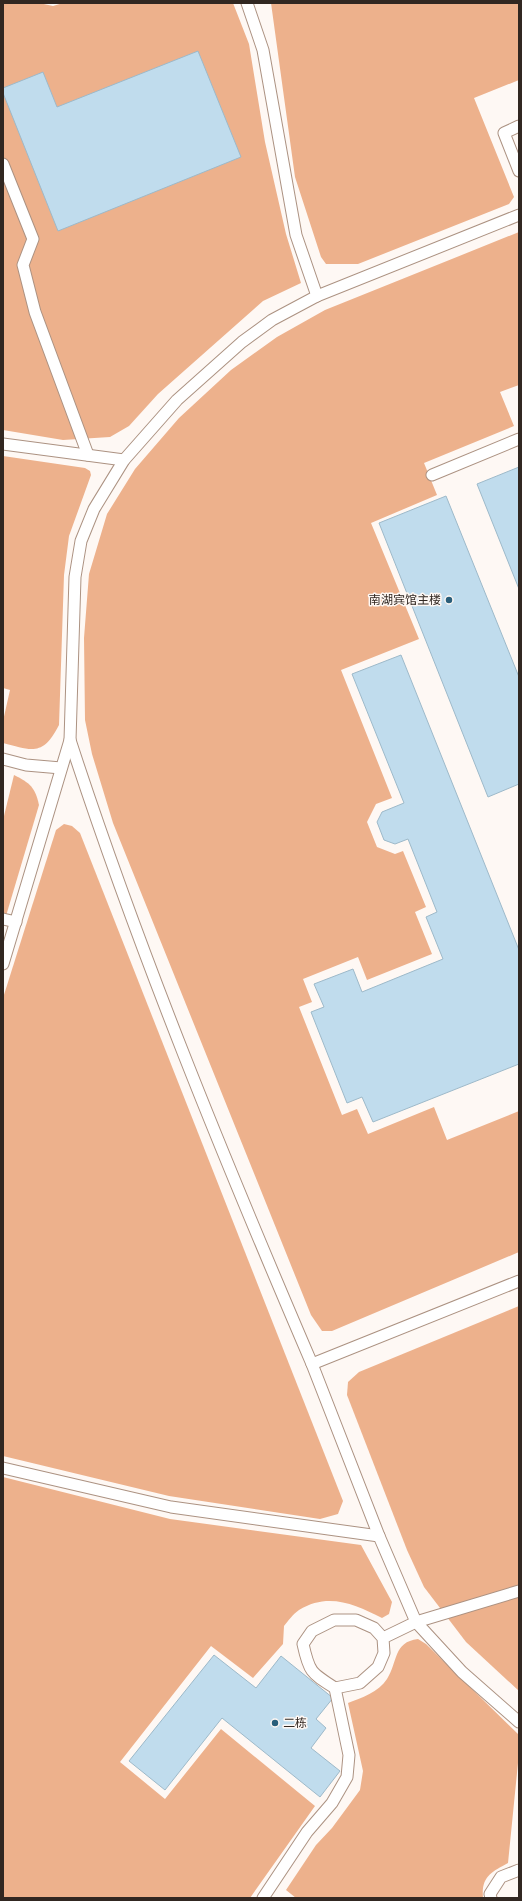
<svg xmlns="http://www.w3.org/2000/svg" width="522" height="1901" font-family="'Source Sans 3','Noto Sans SC',sans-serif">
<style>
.forest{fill:#edb18c}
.building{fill:#c0dced;stroke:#9db9c9}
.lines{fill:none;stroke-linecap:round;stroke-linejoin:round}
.service-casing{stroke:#ac9282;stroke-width:13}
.service{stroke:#fff;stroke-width:11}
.poi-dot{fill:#295e7a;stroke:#fef8f4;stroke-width:1.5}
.labels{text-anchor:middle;stroke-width:3;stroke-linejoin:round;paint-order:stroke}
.poi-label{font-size:12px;fill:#312721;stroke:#fef8f4;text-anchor:end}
</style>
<rect width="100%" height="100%" fill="#fef8f4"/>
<g class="forest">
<path d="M 3,3 L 39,3 L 53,6 L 63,3 L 233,3 L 249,44 L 265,142 L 286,234 L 301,283 L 263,301 L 158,394 L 129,426 L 110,437 L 63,440 L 3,430 Z"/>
<path d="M 271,3 L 519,3 L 519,80 L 474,98 L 514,197 L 509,204 L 358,264 L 326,264 L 321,257 L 295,177 Z"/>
<path d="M 519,232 L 519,385 L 500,392 L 514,426 L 424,463 L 437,495 L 371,523 L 419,639 L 341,670 L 392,798 L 376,804 L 367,822 L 377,847 L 395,854 L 403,851 L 426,907 L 415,912 L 432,954 L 367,980 L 358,957 L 303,979 L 312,1002 L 299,1007 L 342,1115 L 357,1109 L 368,1134 L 434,1107 L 447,1140 L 519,1111 L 519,1252 L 332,1331 L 322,1331 L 311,1315 L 113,823 L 92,754 L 85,720 L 84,638 L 89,574 L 107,514 L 135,469 L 179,418 L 231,370 L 277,337 L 325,310 Z"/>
<path d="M 3,456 L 85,468 L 90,471 L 91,475 L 69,536 L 64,575 L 59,725 C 43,756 33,751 3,743 L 3,721 L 10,690 L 3,688 Z"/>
<path d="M 14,775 C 30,783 35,787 39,805 L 3,926 L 3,820 Z"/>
<path d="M 64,824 L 72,826 L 80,833 L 343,1501 L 338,1514 L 320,1519 L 169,1496 L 3,1456 L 3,998 L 56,830 Z"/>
<path d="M 519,1306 L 519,1691 L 466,1642 L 424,1587 L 407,1550 L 347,1395 L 348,1382 L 359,1372 Z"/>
<path d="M 3,1477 L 170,1519 L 361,1545 L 392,1602 L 389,1614 L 382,1618 C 355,1604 328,1592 299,1610 C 293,1614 288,1621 284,1626 L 283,1644 L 253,1678 L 211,1646 L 120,1762 L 165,1799 L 221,1729 L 315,1806 L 250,1898 L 3,1898 Z"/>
<path d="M 418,1639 L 426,1644 L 519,1735 L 519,1753 L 508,1863 C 492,1872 481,1876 483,1898 L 296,1898 L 286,1890 L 316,1845 L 332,1828 L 360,1790 L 363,1771 L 348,1703 C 361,1698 379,1692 387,1679 C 398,1662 393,1642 418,1639 Z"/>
</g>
<g class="building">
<path d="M 198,51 L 241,157 L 58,231 L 3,93 L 3,88 L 43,72 L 57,107 Z"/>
<path d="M 519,467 L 519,589 L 477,484 Z"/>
<path d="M 446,496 L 519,677 L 519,784 L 488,797 L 379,523 Z"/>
<path d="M 401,655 L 519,950 L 519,1064 L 373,1122 L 362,1097 L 347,1103 L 311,1012 L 324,1007 L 314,984 L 353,969 L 362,992 L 443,959 L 426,917 L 437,912 L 408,839 L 395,844 L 384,840 L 377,822 L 382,812 L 404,803 L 352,674 Z"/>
<path d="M 214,1655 L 256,1688 L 281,1656 L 333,1698 L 316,1719 L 326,1728 L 311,1748 L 340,1771 L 320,1797 L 222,1718 L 165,1790 L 129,1761 Z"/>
</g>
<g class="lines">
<defs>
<g id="service">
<path d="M 247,3 L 263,50 L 296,235 L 317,296"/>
<path d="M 519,126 L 504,133 L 519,171"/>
<path d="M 3,164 L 33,239 L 23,265 L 35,312 L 88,455"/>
<path d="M 3,444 L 124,460"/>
<path d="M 432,475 L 519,439"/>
<path d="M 70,740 C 139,952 224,1159 312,1364 L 519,1281"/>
<path d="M 3,759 L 26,765 L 61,768"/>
<path d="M 3,919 L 16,922"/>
<path d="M 3,964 L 70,740 L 75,577 L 81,541 L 94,509 L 124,460 L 177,400 L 242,342 L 272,320 L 317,296 L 519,215"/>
<path d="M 312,1364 L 379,1536 L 416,1622 L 462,1672 L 519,1722"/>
<path d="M 3,1468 L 171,1507 L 379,1536"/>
<path d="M 383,1638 L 384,1653 L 378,1667 L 360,1683 L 335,1688 C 311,1673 309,1672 303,1644 L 312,1631 L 334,1620 L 356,1620 L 374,1628 L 383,1638 L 416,1622 L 519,1591"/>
<path d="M 263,1898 L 307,1832 L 332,1803 L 347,1777 L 349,1755 L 335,1688"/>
<path d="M 491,1898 L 490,1894 L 501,1877 L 519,1870"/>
</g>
</defs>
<use href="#service" class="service-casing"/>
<use href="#service" class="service"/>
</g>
<g class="poi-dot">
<circle cx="449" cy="600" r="4"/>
<circle cx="275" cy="1723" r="4"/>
</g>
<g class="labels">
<g class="poi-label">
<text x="441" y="604">南湖宾馆主楼</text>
<text x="283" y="1727" text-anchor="start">二栋</text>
</g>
</g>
<rect width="522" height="1901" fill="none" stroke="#312721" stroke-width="8"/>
</svg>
